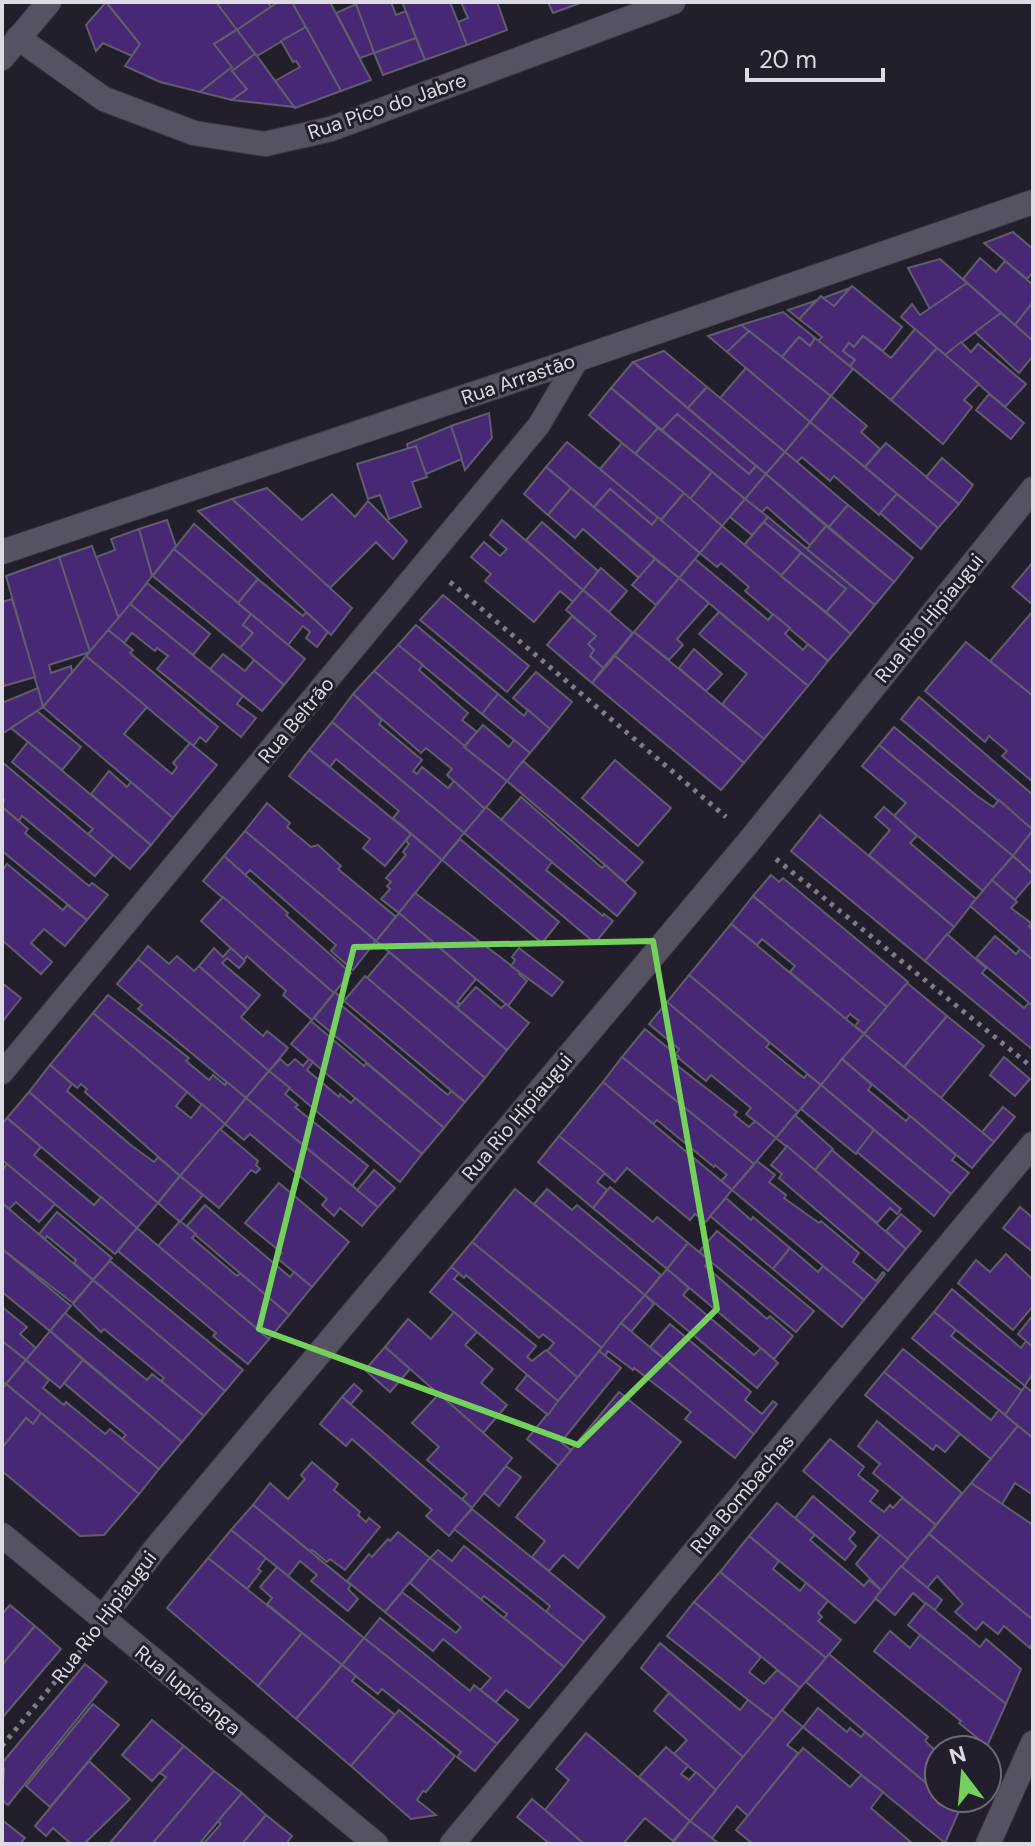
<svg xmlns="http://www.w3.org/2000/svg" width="1035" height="1846" font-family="'DM Sans',sans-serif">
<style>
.building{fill:#472874;stroke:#615d6c;stroke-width:2}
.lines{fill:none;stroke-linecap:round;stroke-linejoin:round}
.service-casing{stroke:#3e3a46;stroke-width:24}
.minor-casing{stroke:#3e3a46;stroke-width:26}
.tertiary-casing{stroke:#3e3a46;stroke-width:26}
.path{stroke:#7f7c87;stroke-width:5;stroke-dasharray:4 6;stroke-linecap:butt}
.service{stroke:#575262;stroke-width:22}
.minor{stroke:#575262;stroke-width:24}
.tertiary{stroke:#575262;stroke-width:24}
.marked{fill:none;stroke:#74d25c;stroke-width:6;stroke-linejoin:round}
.labels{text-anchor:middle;stroke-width:6;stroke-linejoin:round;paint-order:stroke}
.street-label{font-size:20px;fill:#dddae4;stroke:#221e2b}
</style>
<rect width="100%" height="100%" fill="#221e2b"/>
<g class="building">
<path d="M 106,2 L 140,44 L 132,56 L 103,43 L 96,51 L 86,25 Z"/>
<path d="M 106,2 L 216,2 L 237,29 L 214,44 L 232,67 L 200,92 L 160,82 L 125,66 L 140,44 Z"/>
<path d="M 216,2 L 268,2 L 271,7 L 237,30 Z"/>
<path d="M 278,2 L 292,2 L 306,27 L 257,56 L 237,30 Z"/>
<path d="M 292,2 L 330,2 L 371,80 L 341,91 Z"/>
<path d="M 355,2 L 391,2 L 396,15 L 406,11 L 416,38 L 374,53 Z"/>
<path d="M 406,2 L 450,2 L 467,45 L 425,60 L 403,4 Z"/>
<path d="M 461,2 L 497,2 L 507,30 L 467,45 L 458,22 L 468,18 Z"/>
<path d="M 548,2 L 583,2 L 553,13 Z"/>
<path d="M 356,4 L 374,53 L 360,58 L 336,13 Z"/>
<path d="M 306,27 L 341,91 L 295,108 L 275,81 L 300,67 L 296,61 L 293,62 L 281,41 Z"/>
<path d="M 237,30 L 255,54 L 232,71 L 247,89 L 232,100 L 200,92 L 232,67 L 214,44 Z"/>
<path d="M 416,38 L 425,60 L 383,75 L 374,53 Z"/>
<path d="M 255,54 L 257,56 L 294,107 L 232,100 L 247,89 L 232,71 Z"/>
<path d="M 1013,232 L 1033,249 L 1033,272 L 1027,279 L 984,243 Z"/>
<path d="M 980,258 L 996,272 L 1005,261 L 1033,285 L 1033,302 L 1015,325 L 963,279 Z"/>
<path d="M 940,259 L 967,283 L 930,309 L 908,268 Z"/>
<path d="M 967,283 L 1001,313 L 945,355 L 901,317 L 912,304 L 920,315 Z"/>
<path d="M 852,286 L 902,327 L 883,351 L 863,336 L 854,347 L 849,343 L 843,351 L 855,360 L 850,366 L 818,341 L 822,337 L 799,319 L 821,296 L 834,306 Z"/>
<path d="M 850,288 L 834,306 L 823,298 Z"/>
<path d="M 817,300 L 799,319 L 788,310 L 812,302 Z"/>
<path d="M 1033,302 L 1033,341 L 1015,325 Z"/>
<path d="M 783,312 L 815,338 L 810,346 L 799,337 L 782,357 L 741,325 Z"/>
<path d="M 1001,313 L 1033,341 L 1033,356 L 1019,373 L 975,332 Z"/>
<path d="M 741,325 L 749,331 L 727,352 L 708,336 Z"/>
<path d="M 915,329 L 937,348 L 891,400 L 850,366 L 855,360 L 843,351 L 849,343 L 854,347 L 863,336 L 891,358 Z"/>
<path d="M 749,331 L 831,396 L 810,422 L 727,352 Z"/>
<path d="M 799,337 L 810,346 L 815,338 L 853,369 L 831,396 L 782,357 Z"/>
<path d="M 961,342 L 971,352 L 978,344 L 1026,384 L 1005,407 L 945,355 Z"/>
<path d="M 937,348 L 979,384 L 964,400 L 972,407 L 943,444 L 891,400 Z"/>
<path d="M 664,351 L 707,387 L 688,408 L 633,362 Z"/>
<path d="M 633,362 L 756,466 L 749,474 L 677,414 L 662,430 L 611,388 Z"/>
<path d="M 746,368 L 810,422 L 785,452 L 720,398 Z"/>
<path d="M 707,387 L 785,452 L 766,474 L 688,408 Z"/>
<path d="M 611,388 L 658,428 L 635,454 L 589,415 Z"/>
<path d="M 989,394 L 1024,423 L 1011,439 L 976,410 Z"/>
<path d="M 831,396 L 867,426 L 861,432 L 880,449 L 865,467 L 810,422 Z"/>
<path d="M 489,413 L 492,438 L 465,470 L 451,426 Z"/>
<path d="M 677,414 L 749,474 L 756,466 L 766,474 L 745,499 L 662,430 Z"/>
<path d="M 810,422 L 897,494 L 879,515 L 834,476 L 830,481 L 802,457 L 797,462 L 785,452 Z"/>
<path d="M 451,426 L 462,459 L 426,474 L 416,446 L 408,449 L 407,444 Z"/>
<path d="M 658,428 L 712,472 L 690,499 L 635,454 Z"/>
<path d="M 567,442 L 658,517 L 652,525 L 610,489 L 594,507 L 546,467 Z"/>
<path d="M 622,443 L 684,493 L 661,520 L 600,469 Z"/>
<path d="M 886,443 L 959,504 L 938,528 L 865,467 Z"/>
<path d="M 416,446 L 427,477 L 412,482 L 421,507 L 389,519 L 380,495 L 368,499 L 357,464 Z"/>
<path d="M 785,452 L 848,505 L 829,527 L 766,474 Z"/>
<path d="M 942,458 L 973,485 L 959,504 L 926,477 Z"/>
<path d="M 546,467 L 571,488 L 548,515 L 524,494 Z"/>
<path d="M 712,472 L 745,499 L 722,526 L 690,499 Z"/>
<path d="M 766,474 L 826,526 L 810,545 L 767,507 L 762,512 L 745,499 Z"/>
<path d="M 267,488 L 302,520 L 332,494 L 355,517 L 368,501 L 407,541 L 393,559 L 376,542 L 330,588 L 232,499 Z"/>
<path d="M 571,488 L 655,559 L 639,578 L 583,529 L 575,538 L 548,515 Z"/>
<path d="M 610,489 L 652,525 L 658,517 L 700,553 L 679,578 L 594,507 Z"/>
<path d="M 684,493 L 722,526 L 700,553 L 661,520 Z"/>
<path d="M 897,494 L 938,528 L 921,549 L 880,513 Z"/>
<path d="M 232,499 L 352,608 L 331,635 L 198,511 Z"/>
<path d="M 745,499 L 768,517 L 752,535 L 730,517 Z"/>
<path d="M 848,505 L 913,558 L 894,582 L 829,527 Z"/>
<path d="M 768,517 L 875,605 L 851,634 L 826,612 L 846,589 L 764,522 Z"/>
<path d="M 167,520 L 176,546 L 152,576 L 139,529 Z"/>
<path d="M 502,520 L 583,590 L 573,602 L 560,591 L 534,622 L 485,581 L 491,574 L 471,557 L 484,542 L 500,556 L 507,549 L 490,535 Z"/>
<path d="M 542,522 L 598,571 L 583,590 L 526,540 Z"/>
<path d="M 764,522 L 801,553 L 781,576 L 744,545 Z"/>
<path d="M 194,524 L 258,579 L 238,603 L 174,549 Z"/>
<path d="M 722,526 L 851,634 L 828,661 L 745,591 L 749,587 L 721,563 L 717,567 L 700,553 Z"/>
<path d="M 826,526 L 894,582 L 875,605 L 807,549 Z"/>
<path d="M 139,529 L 152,576 L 119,619 L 96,557 L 115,550 L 111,539 Z"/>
<path d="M 92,546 L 119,619 L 90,652 L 59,557 Z"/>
<path d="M 174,549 L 251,614 L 243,625 L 253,633 L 240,648 L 153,576 Z"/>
<path d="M 801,553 L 846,589 L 826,612 L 781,576 Z"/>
<path d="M 59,557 L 90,652 L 49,665 L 51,673 L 71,666 L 72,673 L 43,707 L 6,576 Z"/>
<path d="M 655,559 L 679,578 L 656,605 L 632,585 Z"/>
<path d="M 695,559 L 768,620 L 773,614 L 790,628 L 785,634 L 803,650 L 808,644 L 828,661 L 808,686 L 679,578 Z"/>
<path d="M 1033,562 L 1033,605 L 1012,587 Z"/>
<path d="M 601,568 L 627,591 L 609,612 L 583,590 Z"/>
<path d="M 679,578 L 709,603 L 677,639 L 683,645 L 669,660 L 634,632 Z"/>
<path d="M 258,579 L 303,616 L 306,612 L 328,632 L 317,647 L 306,638 L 310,632 L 303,626 L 288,645 L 238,603 Z"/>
<path d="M 147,583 L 210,634 L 193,655 L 130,604 Z"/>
<path d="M 583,590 L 633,633 L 603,668 L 590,656 L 594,650 L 588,644 L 596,636 L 566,610 Z"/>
<path d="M 443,595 L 529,666 L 507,692 L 420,620 Z"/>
<path d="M 12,599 L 35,677 L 4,686 L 2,677 L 2,602 Z"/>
<path d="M 130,604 L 243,696 L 237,704 L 256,718 L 241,737 L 157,669 L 168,656 L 157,648 L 155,651 L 132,633 L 124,643 L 108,630 Z"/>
<path d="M 1033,611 L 1033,696 L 990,661 Z"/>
<path d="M 719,612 L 808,686 L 764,739 L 722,704 L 747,674 L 699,634 Z"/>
<path d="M 251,614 L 305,659 L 284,685 L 240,648 L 253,633 L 243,625 Z"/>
<path d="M 572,616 L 596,636 L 588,644 L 594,650 L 590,656 L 603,668 L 592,683 L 547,645 Z"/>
<path d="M 416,625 L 498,694 L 482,714 L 398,645 Z"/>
<path d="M 108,630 L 133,650 L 130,653 L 218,727 L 206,742 L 200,737 L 193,746 L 86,656 Z"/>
<path d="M 634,632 L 764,739 L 744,763 L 615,656 Z"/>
<path d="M 966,642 L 1033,696 L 1033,782 L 1002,756 L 1007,751 L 989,736 L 985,742 L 925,691 Z"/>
<path d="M 398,645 L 423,665 L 419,670 L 468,713 L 462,720 L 477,732 L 464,747 L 374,671 Z"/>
<path d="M 694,649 L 722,674 L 706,691 L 679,668 Z"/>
<path d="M 223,654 L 245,671 L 254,660 L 284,685 L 262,711 L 210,669 Z"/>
<path d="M 86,656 L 147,707 L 124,734 L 172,774 L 177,767 L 173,763 L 190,743 L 217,765 L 173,818 L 43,707 Z"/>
<path d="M 615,656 L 744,763 L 721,790 L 592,683 Z"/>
<path d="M 374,671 L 507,781 L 485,809 L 447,775 L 452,769 L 426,748 L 421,753 L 353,694 Z"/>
<path d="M 536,672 L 572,702 L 550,729 L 513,698 Z"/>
<path d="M 38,688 L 43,707 L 2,734 L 2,703 Z"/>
<path d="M 353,694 L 382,720 L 379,724 L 422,760 L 413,771 L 417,774 L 422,767 L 448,788 L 454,781 L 485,809 L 464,833 L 332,722 Z"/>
<path d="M 498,694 L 524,716 L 528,710 L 550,729 L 530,753 L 482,714 Z"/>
<path d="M 919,697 L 1033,795 L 1033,830 L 901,719 Z"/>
<path d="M 37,711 L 81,747 L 62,770 L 11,728 Z"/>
<path d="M 332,722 L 464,833 L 442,860 L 393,818 L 399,811 L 336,759 L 330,767 L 309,750 Z"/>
<path d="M 483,725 L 509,747 L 514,740 L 530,753 L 507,781 L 464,747 Z"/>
<path d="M 894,727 L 977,796 L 993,807 L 999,800 L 1033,830 L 1013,856 L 879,745 Z"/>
<path d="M 28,742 L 151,845 L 130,869 L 88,834 L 93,829 L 12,762 Z"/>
<path d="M 879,745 L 1013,856 L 983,891 L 894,816 L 906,803 L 862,766 Z"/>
<path d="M 309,750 L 411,834 L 385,866 L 363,848 L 370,839 L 289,776 Z"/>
<path d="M 615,760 L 671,808 L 638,846 L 582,798 Z"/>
<path d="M 523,761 L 643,862 L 625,882 L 507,781 Z"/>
<path d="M 2,762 L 113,855 L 95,876 L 22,816 L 19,821 L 2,807 L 4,800 L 2,798 Z"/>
<path d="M 109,771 L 127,787 L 131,782 L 173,818 L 151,845 L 91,794 Z"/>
<path d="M 521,797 L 602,868 L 605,865 L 636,893 L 617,916 L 501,820 Z"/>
<path d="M 267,803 L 290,823 L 287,827 L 311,847 L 318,845 L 341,866 L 338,869 L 396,917 L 376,941 L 245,831 Z"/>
<path d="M 2,807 L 28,829 L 25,833 L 89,886 L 92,883 L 108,895 L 87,920 L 2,851 Z"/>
<path d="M 486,807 L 552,862 L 546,870 L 603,916 L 604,914 L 613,921 L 595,943 L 464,833 Z"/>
<path d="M 884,807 L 917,836 L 910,843 L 976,899 L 954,927 L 869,855 L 890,830 L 875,817 Z"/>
<path d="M 820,815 L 954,927 L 925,961 L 791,851 Z"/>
<path d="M 1033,830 L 1033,874 L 1013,856 Z"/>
<path d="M 245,831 L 376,941 L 353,970 L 331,951 L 336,945 L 250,870 L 245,875 L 224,856 Z"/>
<path d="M 411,834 L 442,860 L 399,913 L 381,899 L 390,889 L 387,886 L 391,882 L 386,878 L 406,855 L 403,852 L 409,844 L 406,841 Z"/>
<path d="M 460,839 L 559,922 L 542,943 L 442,860 Z"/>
<path d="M 224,856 L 288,913 L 286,915 L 351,973 L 334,993 L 203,881 Z"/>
<path d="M 1013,856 L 1033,874 L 1033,879 L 1015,900 L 992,880 Z"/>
<path d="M 7,864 L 63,910 L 67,905 L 87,920 L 65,946 L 44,929 L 31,943 L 52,962 L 41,974 L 2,940 L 2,871 Z"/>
<path d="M 771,875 L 779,882 L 783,878 L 908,982 L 887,1007 L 753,896 Z"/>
<path d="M 992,880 L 1017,902 L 1011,908 L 1031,923 L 1029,926 L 1033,930 L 1033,960 L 970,906 Z"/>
<path d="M 415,893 L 520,972 L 519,974 L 527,981 L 508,1006 L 399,913 Z"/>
<path d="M 753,896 L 887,1007 L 864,1034 L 855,1026 L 859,1021 L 850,1014 L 846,1019 L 790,972 L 795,966 L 762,939 L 757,945 L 731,924 Z"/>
<path d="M 223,897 L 334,993 L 312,1020 L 283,995 L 286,991 L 247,956 L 244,960 L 201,921 Z"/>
<path d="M 399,913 L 476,979 L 457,1002 L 460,1004 L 457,1008 L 376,941 Z"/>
<path d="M 731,924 L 864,1034 L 821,1085 L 689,975 Z"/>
<path d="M 947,934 L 986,968 L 982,973 L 1024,1008 L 1029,1003 L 1033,1006 L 1033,1050 L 925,961 Z"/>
<path d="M 995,936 L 1016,954 L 1020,949 L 1033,960 L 1033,1006 L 976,958 Z"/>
<path d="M 148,946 L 169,964 L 177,956 L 194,971 L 199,966 L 248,1009 L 241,1017 L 263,1036 L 267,1031 L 288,1048 L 269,1071 L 138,959 Z"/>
<path d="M 214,948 L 223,957 L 231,948 L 245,961 L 239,968 L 227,958 L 222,963 L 260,995 L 248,1009 L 199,966 Z"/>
<path d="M 519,948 L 563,982 L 552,996 L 511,966 L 515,960 L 512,957 Z"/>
<path d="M 389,952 L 507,1050 L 485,1078 L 367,978 Z"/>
<path d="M 138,959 L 269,1071 L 246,1098 L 138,1009 L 142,1005 L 117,984 Z"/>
<path d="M 689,975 L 770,1043 L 766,1047 L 804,1078 L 807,1074 L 821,1085 L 798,1112 L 667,1002 Z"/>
<path d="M 365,976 L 485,1078 L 465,1102 L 344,1001 Z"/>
<path d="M 2,983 L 21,998 L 2,1022 Z"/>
<path d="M 907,983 L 947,1016 L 904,1067 L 864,1034 Z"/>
<path d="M 476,987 L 501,1008 L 506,1004 L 529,1023 L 507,1050 L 457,1008 Z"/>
<path d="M 335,992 L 344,1001 L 341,1005 L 438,1087 L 448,1095 L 451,1091 L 465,1102 L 444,1128 L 314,1018 Z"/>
<path d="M 108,995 L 189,1058 L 186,1061 L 209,1080 L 213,1075 L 225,1085 L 227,1082 L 246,1098 L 225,1124 L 93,1013 Z"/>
<path d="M 667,1002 L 798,1112 L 776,1138 L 746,1114 L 751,1108 L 711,1075 L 706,1081 L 675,1055 L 679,1049 L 649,1024 Z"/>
<path d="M 93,1013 L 187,1092 L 176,1106 L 191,1118 L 202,1104 L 225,1124 L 180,1176 L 85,1092 L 87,1089 L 81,1084 L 77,1088 L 50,1065 Z"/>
<path d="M 947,1016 L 984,1046 L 941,1098 L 904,1067 Z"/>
<path d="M 311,1021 L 364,1066 L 366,1063 L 444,1128 L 422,1154 L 291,1044 Z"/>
<path d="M 645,1029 L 679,1057 L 674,1063 L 737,1112 L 734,1115 L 749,1127 L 755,1121 L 776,1138 L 754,1164 L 622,1057 Z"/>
<path d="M 864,1034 L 994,1142 L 972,1168 L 842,1059 Z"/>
<path d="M 622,1057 L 754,1164 L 732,1190 L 721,1181 L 727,1175 L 715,1165 L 714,1167 L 657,1120 L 653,1124 L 603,1082 Z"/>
<path d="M 1004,1057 L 1030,1079 L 1015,1096 L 990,1075 Z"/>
<path d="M 280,1059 L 288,1066 L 295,1059 L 303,1066 L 309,1059 L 313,1062 L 307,1070 L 339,1097 L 340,1094 L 351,1103 L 355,1098 L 422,1154 L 400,1182 L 269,1071 Z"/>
<path d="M 842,1059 L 872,1085 L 868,1090 L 906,1121 L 910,1116 L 956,1155 L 952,1160 L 969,1173 L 951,1194 L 821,1085 Z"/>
<path d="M 50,1065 L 72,1084 L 67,1091 L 132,1146 L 154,1162 L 158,1157 L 180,1176 L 158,1203 L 29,1092 Z"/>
<path d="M 269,1071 L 290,1088 L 285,1094 L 298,1105 L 295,1107 L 368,1166 L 352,1186 L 246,1098 Z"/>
<path d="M 603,1082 L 732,1190 L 706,1222 L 695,1214 L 690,1220 L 627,1168 L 615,1182 L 559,1136 Z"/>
<path d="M 821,1085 L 874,1130 L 856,1154 L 801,1109 Z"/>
<path d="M 29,1092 L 158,1203 L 137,1228 L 7,1118 Z"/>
<path d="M 246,1098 L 378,1207 L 362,1226 L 340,1208 L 334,1216 L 322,1205 L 327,1199 L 250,1134 L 244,1140 L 225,1124 Z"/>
<path d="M 1003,1107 L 1015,1117 L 994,1142 L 982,1132 Z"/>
<path d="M 795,1115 L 833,1149 L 815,1170 L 776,1138 Z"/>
<path d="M 7,1118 L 41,1147 L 34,1155 L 94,1205 L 101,1197 L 137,1228 L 115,1254 L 2,1160 L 2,1124 Z"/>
<path d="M 220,1129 L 258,1161 L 256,1165 L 260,1169 L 256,1173 L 251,1170 L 219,1208 L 180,1176 Z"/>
<path d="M 874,1130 L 951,1194 L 934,1216 L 857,1152 Z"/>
<path d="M 559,1136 L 605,1173 L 597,1182 L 607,1190 L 593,1208 L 538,1162 Z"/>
<path d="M 787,1146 L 906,1249 L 888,1271 L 779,1178 L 782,1174 L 771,1165 Z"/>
<path d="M 832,1150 L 901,1209 L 897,1214 L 890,1208 L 877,1223 L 815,1170 Z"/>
<path d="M 757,1161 L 775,1175 L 769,1182 L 786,1195 L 784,1198 L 819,1223 L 821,1221 L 859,1253 L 853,1262 L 876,1281 L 883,1272 L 885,1274 L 864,1300 L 732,1190 Z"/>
<path d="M 7,1164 L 55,1204 L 39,1222 L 16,1202 L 9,1209 L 2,1203 L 2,1170 Z"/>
<path d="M 374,1170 L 395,1188 L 378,1207 L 357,1190 Z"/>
<path d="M 180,1176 L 203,1195 L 180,1222 L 158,1203 Z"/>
<path d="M 279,1183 L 349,1242 L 312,1287 L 277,1258 L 282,1253 L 245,1223 Z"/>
<path d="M 610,1187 L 653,1222 L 657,1217 L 688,1243 L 667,1269 L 593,1208 Z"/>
<path d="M 515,1189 L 645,1295 L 602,1348 L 472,1242 Z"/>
<path d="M 547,1189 L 572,1210 L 577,1205 L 661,1275 L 645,1295 L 534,1204 Z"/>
<path d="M 726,1198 L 751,1220 L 753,1217 L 790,1248 L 773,1269 L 710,1216 Z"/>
<path d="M 2,1203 L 93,1280 L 73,1303 L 2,1249 Z"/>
<path d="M 205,1205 L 290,1277 L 294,1272 L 312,1287 L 289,1315 L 186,1227 Z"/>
<path d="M 1020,1207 L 1033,1218 L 1033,1252 L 1003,1228 Z"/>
<path d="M 57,1212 L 112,1258 L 93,1280 L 74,1263 L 76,1260 L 47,1236 L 45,1239 L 39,1234 Z"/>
<path d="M 901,1214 L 921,1231 L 906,1249 L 886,1231 Z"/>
<path d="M 180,1221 L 196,1234 L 192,1238 L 237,1276 L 240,1273 L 289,1315 L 269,1339 L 158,1246 Z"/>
<path d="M 137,1228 L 269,1339 L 248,1364 L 213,1336 L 216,1333 L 118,1251 Z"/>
<path d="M 717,1231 L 814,1311 L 796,1332 L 699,1252 Z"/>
<path d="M 472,1242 L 602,1348 L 578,1378 L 547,1351 L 554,1343 L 543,1334 L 539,1338 L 466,1275 L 464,1278 L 451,1267 Z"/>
<path d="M 688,1243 L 709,1260 L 705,1266 L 767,1319 L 770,1316 L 793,1336 L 774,1359 L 667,1269 Z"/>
<path d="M 790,1248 L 818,1272 L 823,1266 L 864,1300 L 842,1327 L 773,1269 Z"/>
<path d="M 2,1249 L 71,1306 L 50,1331 L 2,1292 Z"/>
<path d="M 1006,1254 L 1033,1280 L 1033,1306 L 1013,1330 L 958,1283 L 976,1260 L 990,1272 Z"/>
<path d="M 110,1261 L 243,1370 L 225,1391 L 93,1280 Z"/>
<path d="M 451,1267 L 459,1273 L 454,1279 L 536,1346 L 527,1357 L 532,1361 L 546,1350 L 578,1378 L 558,1401 L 430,1292 Z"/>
<path d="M 667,1269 L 689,1288 L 683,1295 L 754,1355 L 761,1348 L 778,1363 L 757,1388 L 645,1295 Z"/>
<path d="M 93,1280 L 225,1391 L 204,1416 L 161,1381 L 164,1378 L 104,1329 L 101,1332 L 73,1304 Z"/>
<path d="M 952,1289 L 1021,1348 L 1026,1341 L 1033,1347 L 1033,1373 L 1025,1386 L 934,1312 Z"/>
<path d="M 645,1295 L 654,1304 L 631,1332 L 621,1323 Z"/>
<path d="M 2,1307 L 27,1327 L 20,1334 L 36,1348 L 26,1360 L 2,1341 Z"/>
<path d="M 454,1312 L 477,1332 L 465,1345 L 493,1369 L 481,1383 L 507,1405 L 483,1433 L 385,1347 L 408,1319 L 431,1339 Z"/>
<path d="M 934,1312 L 956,1330 L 951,1336 L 1022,1391 L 1005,1415 L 912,1338 Z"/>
<path d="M 65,1313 L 147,1380 L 152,1374 L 204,1416 L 182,1442 L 50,1331 Z"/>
<path d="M 1033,1315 L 1033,1347 L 1018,1334 Z"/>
<path d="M 621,1323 L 754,1434 L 735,1458 L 685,1419 L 691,1412 L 634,1368 L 633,1370 L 608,1351 L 605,1356 L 599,1351 Z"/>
<path d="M 670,1324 L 751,1392 L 745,1400 L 762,1414 L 773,1401 L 777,1404 L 754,1434 L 650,1347 Z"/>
<path d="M 50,1331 L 83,1360 L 60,1388 L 26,1360 Z"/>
<path d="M 2,1341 L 26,1360 L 6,1384 L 2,1381 Z"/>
<path d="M 385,1347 L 410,1369 L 390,1392 L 365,1370 Z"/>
<path d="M 903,1349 L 991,1420 L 999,1410 L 1018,1426 L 991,1459 L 884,1372 Z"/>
<path d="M 599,1351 L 621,1368 L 561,1442 L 571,1450 L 559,1466 L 527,1439 Z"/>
<path d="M 26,1360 L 49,1380 L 43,1388 L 64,1405 L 66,1402 L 105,1434 L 110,1429 L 159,1469 L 139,1494 L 6,1384 Z"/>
<path d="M 83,1360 L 182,1442 L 159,1469 L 122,1439 L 126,1435 L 64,1383 Z"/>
<path d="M 884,1372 L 960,1434 L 945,1452 L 936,1445 L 933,1450 L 865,1395 Z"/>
<path d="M 527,1375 L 558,1401 L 548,1415 L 516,1389 Z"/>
<path d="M 6,1384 L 41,1413 L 33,1424 L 26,1418 L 2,1448 L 2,1389 Z"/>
<path d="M 354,1384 L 362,1391 L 351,1404 L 342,1397 Z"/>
<path d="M 1025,1386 L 1033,1393 L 1033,1438 L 1005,1415 Z"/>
<path d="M 619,1392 L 681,1442 L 578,1568 L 563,1555 L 549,1571 L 532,1557 L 545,1541 L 516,1517 Z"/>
<path d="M 439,1394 L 512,1458 L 472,1508 L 462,1499 L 467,1494 L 427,1460 L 439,1447 L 412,1423 Z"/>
<path d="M 342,1397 L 472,1508 L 449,1536 L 426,1516 L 432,1510 L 352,1439 L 346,1446 L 320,1424 Z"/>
<path d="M 41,1413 L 139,1494 L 104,1535 L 80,1536 L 2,1471 L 2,1448 L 26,1418 L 33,1424 Z"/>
<path d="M 877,1421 L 962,1493 L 936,1525 L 873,1473 L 880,1464 L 858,1446 Z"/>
<path d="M 1018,1426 L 1033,1438 L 1033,1495 L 1015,1483 L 1002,1504 L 971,1483 Z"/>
<path d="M 830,1439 L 864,1467 L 858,1475 L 878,1491 L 870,1501 L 884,1512 L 890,1505 L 893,1508 L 902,1498 L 936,1525 L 908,1559 L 803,1471 Z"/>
<path d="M 312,1462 L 338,1484 L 334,1490 L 360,1512 L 358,1515 L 366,1522 L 369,1518 L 380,1527 L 345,1570 L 330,1559 L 327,1562 L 312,1550 L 311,1552 L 253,1505 L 270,1483 L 288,1499 L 305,1479 L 301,1475 Z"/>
<path d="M 506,1466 L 521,1477 L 499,1506 L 484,1493 Z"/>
<path d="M 971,1483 L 1033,1525 L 1033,1620 L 929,1534 Z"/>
<path d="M 813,1496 L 855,1532 L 849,1539 L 856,1546 L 845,1560 L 795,1518 Z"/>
<path d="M 777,1503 L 815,1535 L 810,1540 L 864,1586 L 869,1580 L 882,1591 L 855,1623 L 749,1536 Z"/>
<path d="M 253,1505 L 351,1585 L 348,1589 L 358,1599 L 348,1611 L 311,1581 L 317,1575 L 300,1561 L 288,1576 L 231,1530 Z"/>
<path d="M 472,1509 L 605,1617 L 584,1642 L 546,1612 L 550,1606 L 454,1529 Z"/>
<path d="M 231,1530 L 266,1558 L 258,1569 L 261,1571 L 247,1589 L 208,1558 Z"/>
<path d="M 398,1532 L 430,1558 L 385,1612 L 347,1581 L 369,1554 L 372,1557 L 388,1539 L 390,1541 Z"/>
<path d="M 929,1534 L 1033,1620 L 1033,1641 L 1030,1648 L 1004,1626 L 998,1634 L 983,1622 L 976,1630 L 955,1612 L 963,1604 L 937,1576 L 927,1588 L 901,1566 Z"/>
<path d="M 880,1535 L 908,1559 L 882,1591 L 856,1564 Z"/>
<path d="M 749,1536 L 779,1561 L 773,1569 L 800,1591 L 806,1583 L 828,1601 L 818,1613 L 822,1617 L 818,1621 L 841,1640 L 826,1658 L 720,1572 Z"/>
<path d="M 464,1546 L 584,1642 L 564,1667 L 504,1618 L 507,1614 L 484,1596 L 481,1600 L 430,1558 L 438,1550 L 452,1561 Z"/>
<path d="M 208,1558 L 302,1633 L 258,1686 L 167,1608 Z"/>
<path d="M 430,1558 L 564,1667 L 529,1708 L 506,1690 L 496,1702 L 480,1690 L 491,1678 L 443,1639 L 433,1651 L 385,1612 L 402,1592 L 456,1633 L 461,1627 L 410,1583 Z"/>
<path d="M 901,1566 L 942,1600 L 934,1611 L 913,1593 L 895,1615 L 875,1598 Z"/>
<path d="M 277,1567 L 364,1638 L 342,1665 L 267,1604 L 272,1598 L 260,1587 Z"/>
<path d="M 720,1572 L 826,1658 L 800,1688 L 694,1602 Z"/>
<path d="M 694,1602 L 761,1657 L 749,1672 L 764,1684 L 777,1670 L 800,1688 L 774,1720 L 667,1636 Z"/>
<path d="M 926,1603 L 980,1647 L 986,1639 L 1021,1669 L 1006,1704 L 908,1625 Z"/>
<path d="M 10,1605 L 35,1626 L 2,1665 L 2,1614 Z"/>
<path d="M 380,1618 L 470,1691 L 474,1685 L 518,1720 L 497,1744 L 364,1638 Z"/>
<path d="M 35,1626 L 61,1649 L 2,1718 L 2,1665 Z"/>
<path d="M 890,1631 L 910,1648 L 920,1635 L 1006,1704 L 987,1746 L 959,1723 L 961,1721 L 874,1651 Z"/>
<path d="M 302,1633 L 342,1665 L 296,1719 L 258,1686 Z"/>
<path d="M 364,1638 L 497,1744 L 475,1771 L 457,1757 L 461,1752 L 382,1689 L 378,1694 L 342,1665 Z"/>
<path d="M 660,1643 L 740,1710 L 748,1700 L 774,1720 L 743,1757 L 641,1668 Z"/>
<path d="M 829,1654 L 928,1737 L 925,1741 L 939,1754 L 939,1794 L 806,1682 Z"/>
<path d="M 85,1664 L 107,1682 L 8,1805 L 2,1800 L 4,1769 L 2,1763 Z"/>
<path d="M 342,1665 L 356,1676 L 352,1681 L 395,1715 L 351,1766 L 296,1719 Z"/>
<path d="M 669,1693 L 743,1757 L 716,1790 L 674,1754 L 687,1740 L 654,1711 Z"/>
<path d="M 93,1704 L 119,1725 L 50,1807 L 26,1786 Z"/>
<path d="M 818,1708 L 847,1732 L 850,1728 L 861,1737 L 865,1732 L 939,1794 L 939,1798 L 944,1798 L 959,1811 L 945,1843 L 803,1727 Z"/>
<path d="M 399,1710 L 455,1756 L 426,1792 L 423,1791 L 417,1800 L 436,1815 L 411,1819 L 351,1766 Z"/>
<path d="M 782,1710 L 803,1727 L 787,1745 L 798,1753 L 748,1816 L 737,1806 L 712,1838 L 690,1821 Z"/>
<path d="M 152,1720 L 184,1746 L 152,1781 L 122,1755 Z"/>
<path d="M 586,1733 L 690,1821 L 673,1841 L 645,1818 L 623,1844 L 584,1844 L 545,1810 L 569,1780 L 556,1769 Z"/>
<path d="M 184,1746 L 214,1771 L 152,1844 L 109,1844 L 166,1777 L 160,1773 Z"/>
<path d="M 666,1747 L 688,1766 L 681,1774 L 689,1780 L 696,1772 L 716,1790 L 690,1821 L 639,1777 Z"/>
<path d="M 803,1748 L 850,1787 L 861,1775 L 883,1792 L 871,1808 L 913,1844 L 753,1844 L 736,1830 Z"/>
<path d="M 89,1761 L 130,1799 L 84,1844 L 71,1844 L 53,1828 L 46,1836 L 35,1826 Z"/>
<path d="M 214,1771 L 242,1793 L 199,1844 L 152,1844 Z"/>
<path d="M 242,1793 L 266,1815 L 242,1844 L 199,1844 L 202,1841 L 204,1843 L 221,1824 L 218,1821 Z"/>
<path d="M 532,1799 L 545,1810 L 584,1844 L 550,1844 L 517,1817 Z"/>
<path d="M 266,1815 L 292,1836 L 286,1844 L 242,1844 Z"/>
<path d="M 2,1820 L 25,1838 L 20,1844 L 2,1844 Z"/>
<path d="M 690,1821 L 712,1838 L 719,1844 L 672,1844 Z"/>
</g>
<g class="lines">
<defs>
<path id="service" d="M 2,1073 L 539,425 L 578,359"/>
<g id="minor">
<path d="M 18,38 L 104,99 L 194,133 L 265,144 L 331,129 L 673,2"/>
<path d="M 2,552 L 578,359 L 1033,202"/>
<path d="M 2,1535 L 376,1844"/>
<path d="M 102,1619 L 156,1548 L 751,839 L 1033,489"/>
<path d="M 452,1844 L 1033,1144"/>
<path d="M 988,1844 L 1033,1743"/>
</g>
<path id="tertiary" d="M 2,58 L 49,2"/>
</defs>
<use href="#service" class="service-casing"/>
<use href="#minor" class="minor-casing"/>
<use href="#tertiary" class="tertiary-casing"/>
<g class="path">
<path d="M 450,582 L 726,817"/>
<path d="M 776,859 L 1033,1068"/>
<path d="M 2,1746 L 83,1648"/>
</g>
<use href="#service" class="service"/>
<use href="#minor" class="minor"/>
<use href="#tertiary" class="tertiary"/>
</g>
<path class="marked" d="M 653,941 L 717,1309 L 578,1445 L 259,1329 L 354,947 Z"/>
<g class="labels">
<g class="street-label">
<text transform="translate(387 106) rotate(-19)" y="7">Rua Pico do Jabre</text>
<text transform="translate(518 379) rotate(-19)" y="7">Rua Arrastão</text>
<text transform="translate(929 618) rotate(-51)" y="7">Rua Rio Hipiaugui</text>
<text transform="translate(296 720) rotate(-50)" y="7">Rua Beltrão</text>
<text transform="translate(517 1117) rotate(-50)" y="7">Rua Rio Hipiaugui</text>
<text transform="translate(742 1494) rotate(-50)" y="7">Rua Bombachas</text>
<text transform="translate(104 1617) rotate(-53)" y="7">Rua Rio Hipiaugui</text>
<text transform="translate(188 1690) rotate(39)" y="7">Rua Iupicanga</text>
</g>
</g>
<rect width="1035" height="1846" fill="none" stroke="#dddae4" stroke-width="8"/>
<g transform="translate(963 1774) rotate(344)"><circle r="38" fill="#221e2b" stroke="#6d6975" stroke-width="2"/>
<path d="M0-6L14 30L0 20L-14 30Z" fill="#74d25c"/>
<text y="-12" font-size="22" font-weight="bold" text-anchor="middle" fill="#dddae4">N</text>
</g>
<path d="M747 68v12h136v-12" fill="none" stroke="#dddae4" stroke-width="4"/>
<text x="759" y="68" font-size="24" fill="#dddae4" stroke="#221e2b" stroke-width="6" paint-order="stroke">20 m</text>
</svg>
